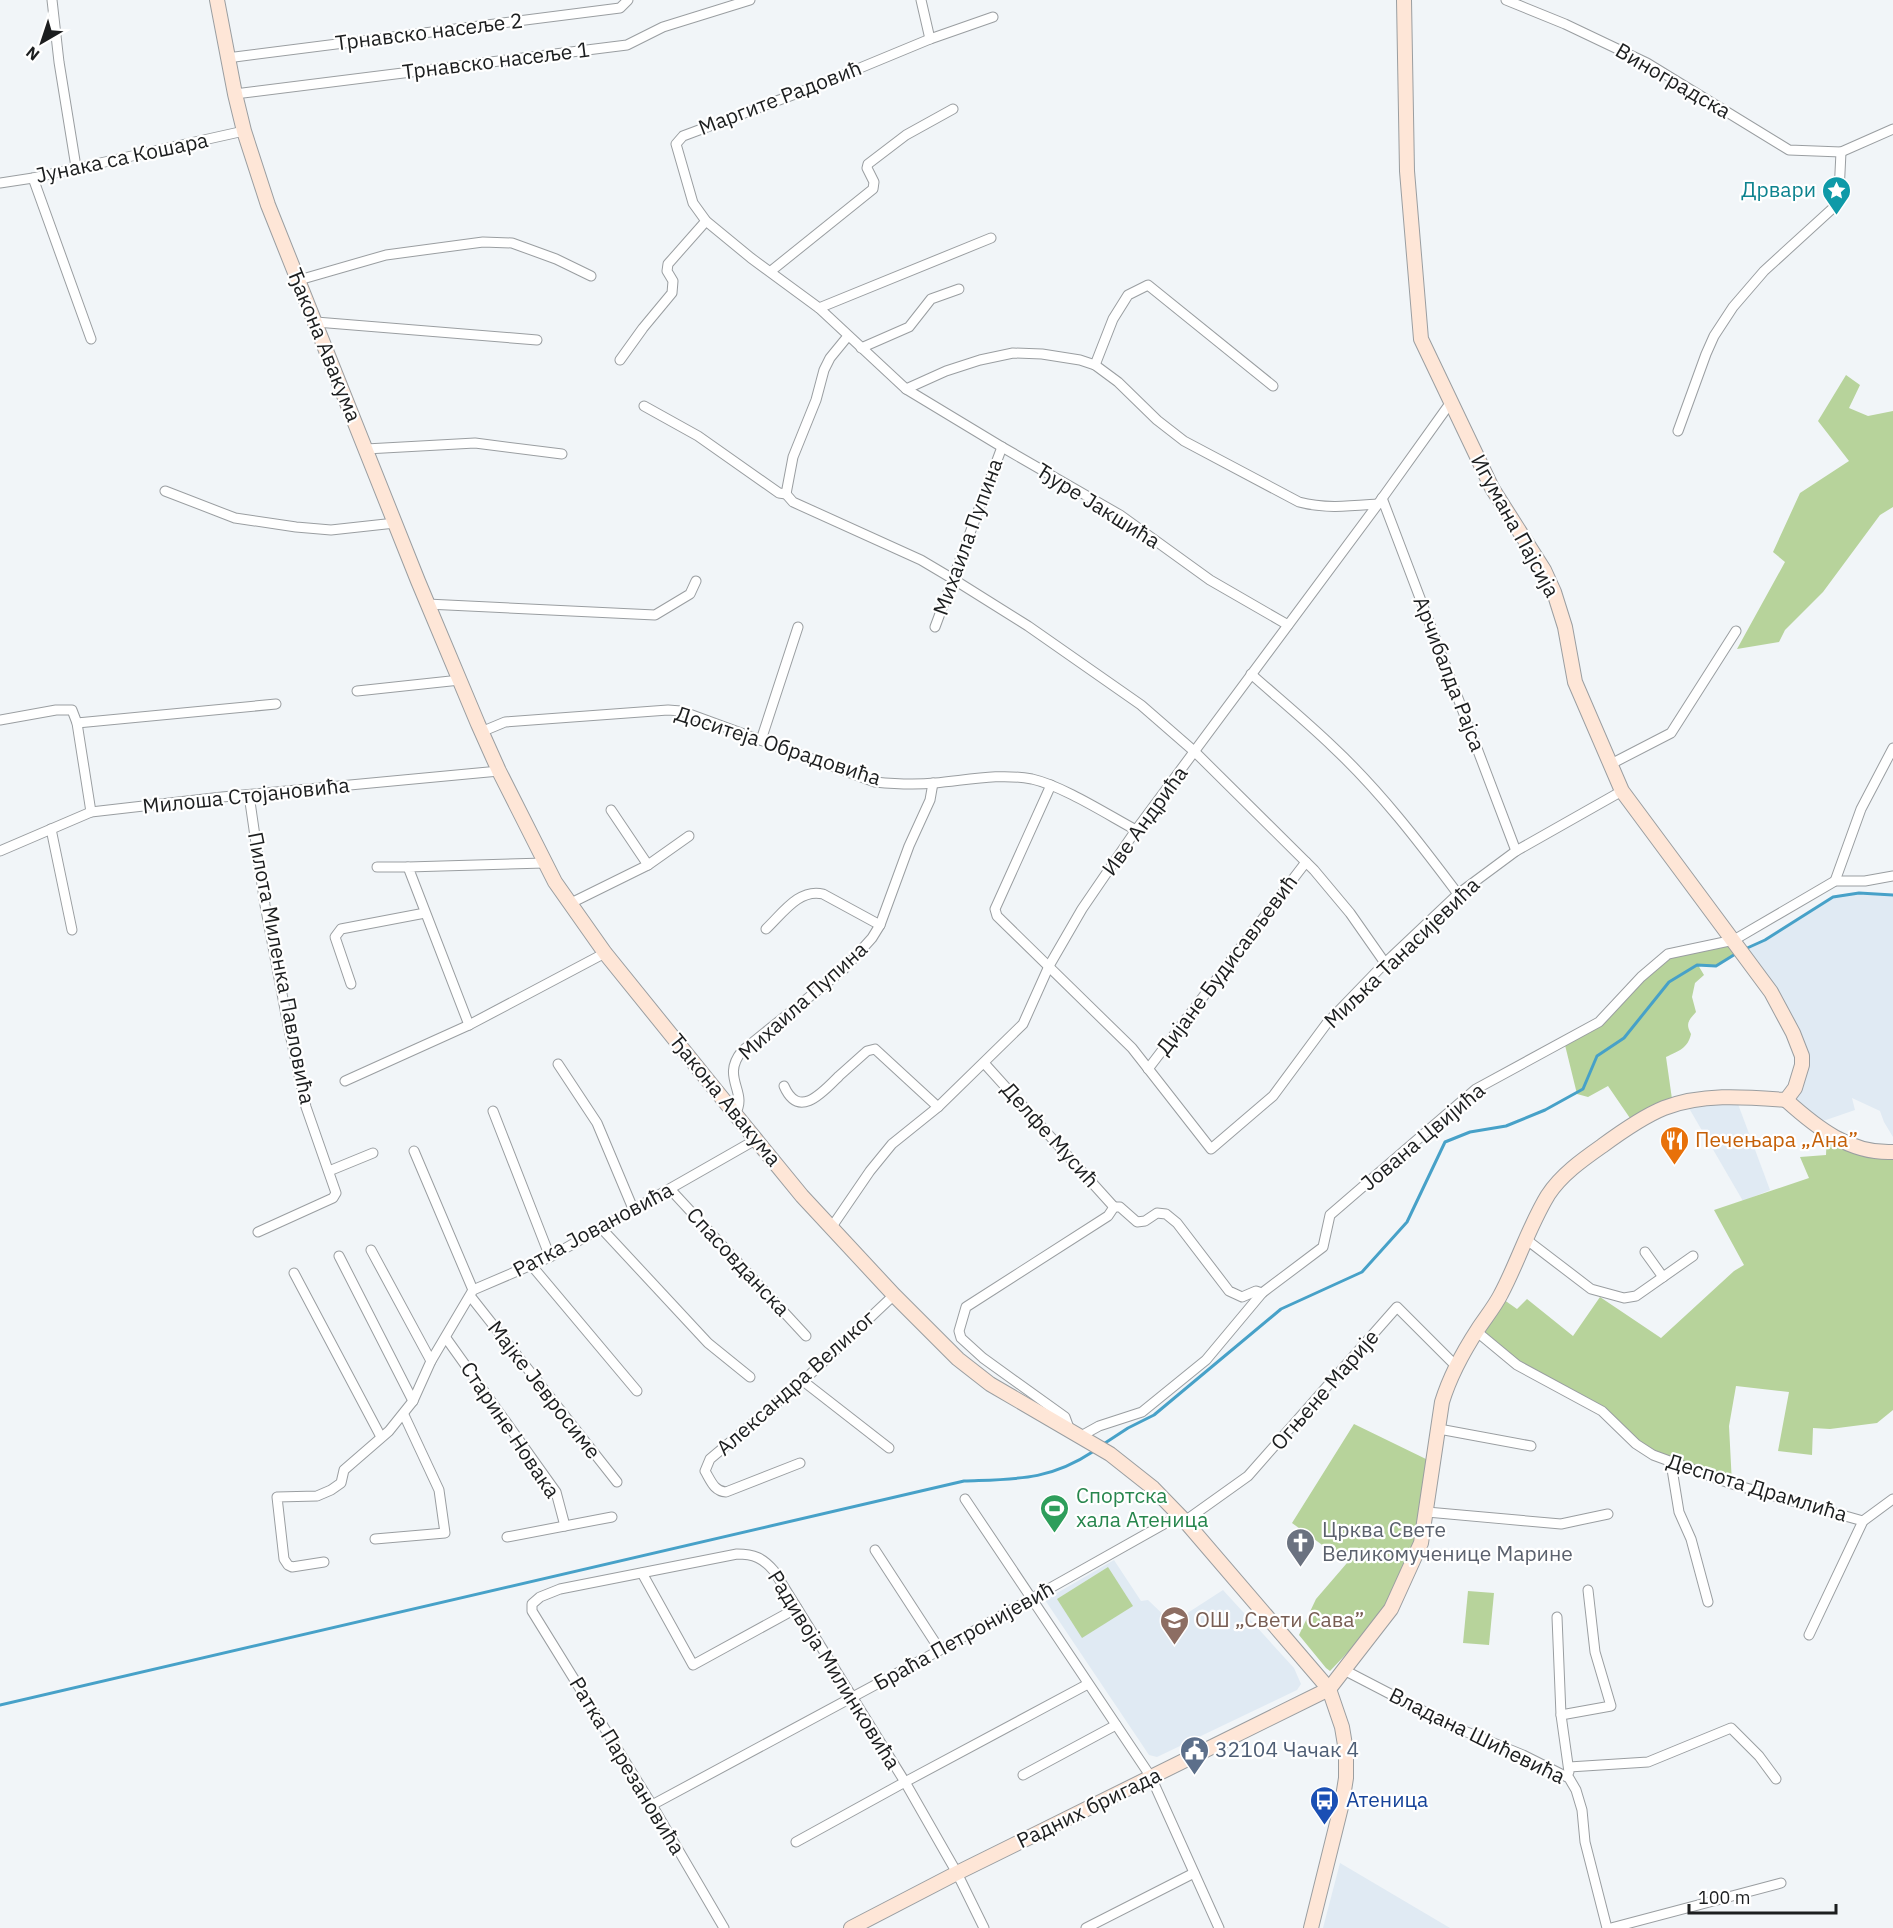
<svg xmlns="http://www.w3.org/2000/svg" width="1893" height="1928" font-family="'IBM Plex Sans',sans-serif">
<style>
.built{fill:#e0eaf3}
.green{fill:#b7d39b}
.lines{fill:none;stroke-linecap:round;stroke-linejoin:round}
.stream{stroke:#47a1c8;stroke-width:3}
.street-casing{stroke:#9a9ea1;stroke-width:11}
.secondary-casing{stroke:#9a9ea1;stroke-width:16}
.street{stroke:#fff;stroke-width:9}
.secondary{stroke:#fee6d7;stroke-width:14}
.labels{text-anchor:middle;stroke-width:4.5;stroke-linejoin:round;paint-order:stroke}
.street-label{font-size:21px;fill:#1c1e1f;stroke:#fff}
.culture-label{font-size:21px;fill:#0d838f;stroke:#fff;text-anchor:end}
.food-label{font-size:21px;fill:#c56008;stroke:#fff;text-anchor:start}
.leisure-label{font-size:21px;fill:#27864d;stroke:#fff;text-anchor:start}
.worship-label{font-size:21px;fill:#5b616d;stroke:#fff;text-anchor:start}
.education-label{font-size:21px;fill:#785e54;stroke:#fff;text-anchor:start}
.service-label{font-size:21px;fill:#4e5e75;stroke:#fff;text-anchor:start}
.transit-label{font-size:21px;fill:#164399;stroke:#fff;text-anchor:start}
</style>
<rect width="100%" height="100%" fill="#f1f5f8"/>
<g class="built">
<path d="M 1859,893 L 1893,895 L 1893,1137 L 1884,1122 L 1880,1111 L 1852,1098 L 1855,1110 L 1826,1120 L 1813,1122 L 1786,1100 L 1802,1056 L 1741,951 L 1765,940 L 1833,897 Z"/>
<path d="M 1735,1096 L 1770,1190 L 1743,1201 L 1686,1103 Z"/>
<path d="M 1114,1560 L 1141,1601 L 1148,1600 L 1172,1623 L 1223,1590 L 1294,1668 L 1301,1684 L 1297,1690 L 1157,1757 L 1149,1755 L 1045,1600 Z"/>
<path d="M 1340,1863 L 1450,1928 L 1323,1928 Z"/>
</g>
<g class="green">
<path d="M 1846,375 L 1860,385 L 1849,408 L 1868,416 L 1893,411 L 1893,507 L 1880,515 L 1823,592 L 1785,630 L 1779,642 L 1737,649 L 1785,562 L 1773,552 L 1800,493 L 1849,461 L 1818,421 Z"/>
<path d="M 1734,940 L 1734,954 L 1716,966 L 1698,965 L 1704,975 L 1695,983 L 1692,997 L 1696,1012 C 1689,1020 1685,1023 1691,1034 C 1688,1048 1679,1051 1666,1057 L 1673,1106 L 1634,1124 L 1608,1086 L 1588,1097 L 1577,1094 L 1564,1041 L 1599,1022 L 1668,954 Z"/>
<path d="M 1827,1132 L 1893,1152 L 1893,1410 L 1877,1423 L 1830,1429 L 1813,1428 L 1812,1455 L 1778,1451 L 1789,1392 L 1736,1386 L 1729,1426 L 1732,1484 L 1653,1455 L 1602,1411 L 1517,1365 L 1476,1331 L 1500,1297 L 1517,1309 L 1527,1299 L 1573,1336 L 1600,1297 L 1661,1338 L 1734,1271 L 1744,1265 L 1714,1210 L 1809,1178 L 1800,1157 L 1826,1155 Z"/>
<path d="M 1354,1424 L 1428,1460 L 1416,1535 L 1404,1572 L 1382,1616 L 1330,1671 L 1326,1668 L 1299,1635 L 1316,1599 L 1347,1563 L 1292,1523 Z"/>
<path d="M 1108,1567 L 1133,1606 L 1082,1638 L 1057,1599 Z"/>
<path d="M 1468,1591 L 1494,1593 L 1489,1645 L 1463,1643 Z"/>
</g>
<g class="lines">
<g class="stream">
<path d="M 1745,949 L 1765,940 L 1833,897 L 1859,893 L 1893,895"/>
<path d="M 1102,1445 L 1128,1428 L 1154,1415 L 1281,1309 L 1362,1272 L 1407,1222 L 1445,1142 L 1470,1132 L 1506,1126 L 1545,1110 L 1583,1089 L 1597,1056 L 1624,1038 L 1669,982 L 1697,965 L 1716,966 L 1737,953"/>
<path d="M 0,1705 L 964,1481 C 1016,1479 1049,1481 1094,1451"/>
</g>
<defs>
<g id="street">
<path d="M 52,0 L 59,62 L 76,167"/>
<path d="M 921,0 L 930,39"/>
<path d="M 1506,0 L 1565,24 L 1647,63 L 1789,150 L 1841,152 L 1893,129"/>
<path d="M 993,17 L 930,39 L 814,87 L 683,136 L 676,144 L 693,203 L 706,221 L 751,258 L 819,308 L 906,389 L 946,371 L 980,360 L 1013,353 L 1042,354 L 1080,360 L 1095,365 L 1118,382 L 1157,420 L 1184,441 L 1299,502 C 1325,509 1351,506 1378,504"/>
<path d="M 227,58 L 620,8 L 628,0"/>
<path d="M 235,94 L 627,45 L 663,27 L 750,0"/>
<path d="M 33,178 L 91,339"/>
<path d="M 0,183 L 33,178 L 244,131"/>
<path d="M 771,271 L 873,189 L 874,182 L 867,168 L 868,164 L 906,135 L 953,109"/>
<path d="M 299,280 L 386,255 L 483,242 L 512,243 L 556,259 L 591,276"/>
<path d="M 819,308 L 991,238"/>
<path d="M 316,322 L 537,340"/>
<path d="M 861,348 L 909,327 L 931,299 L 959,289"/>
<path d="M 620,360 L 643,328 L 672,293 L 673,281 L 667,271 L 668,264 L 706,221"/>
<path d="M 1095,365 L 1113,319 L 1128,295 L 1148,285 L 1273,386"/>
<path d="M 906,389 L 1002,447 L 1120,515 L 1210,580 L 1288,625"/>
<path d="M 644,406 L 698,436 L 779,493 L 786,494"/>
<path d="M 1678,431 L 1706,354 L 1714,336 L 1733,307 L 1764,271 L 1833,208 L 1839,193 L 1841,152"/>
<path d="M 366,449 L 475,443 L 562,454"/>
<path d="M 165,491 L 235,518 L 296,527 L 331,530 L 395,523"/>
<path d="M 786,494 L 793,502 L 921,560 L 953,579 L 1028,626 L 1141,705 L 1195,752 L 1314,870 L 1350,913 L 1385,963"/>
<path d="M 786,494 L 793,457 L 816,400 L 824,370 L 830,358 L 848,336"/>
<path d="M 1382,498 L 1516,851"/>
<path d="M 427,604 L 655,615 L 690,594 L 696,581"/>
<path d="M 935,627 L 1002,447"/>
<path d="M 1251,674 C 1278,698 1307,722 1333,747 C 1380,791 1419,842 1458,894"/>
<path d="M 357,691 L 460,680"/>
<path d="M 0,720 L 56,710 L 72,710 L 77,723 L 91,812"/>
<path d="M 77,723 L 276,704"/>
<path d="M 481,732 L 505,722 L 668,710 L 681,711 L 875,782 C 895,784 915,785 935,783 C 968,780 1000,773 1032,779 C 1063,786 1108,815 1136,830"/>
<path d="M 761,740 L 798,627"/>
<path d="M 1611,764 L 1671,733 L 1736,631"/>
<path d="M 1051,785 L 995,909 L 997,916 L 1132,1048 L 1211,1149 L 1273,1096 L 1327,1023 L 1385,963 L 1458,894 L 1516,851 L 1622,791"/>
<path d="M 249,795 L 265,905 L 288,1025 L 306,1107 L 336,1193 L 333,1198 L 258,1232"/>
<path d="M 611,810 L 648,865"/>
<path d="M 51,829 L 72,930"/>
<path d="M 0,851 L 91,812 L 222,797 L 499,771"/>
<path d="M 377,867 L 408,867"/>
<path d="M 1835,881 L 1861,809 L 1893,748"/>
<path d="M 569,904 L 648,865 L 689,836"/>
<path d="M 766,929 C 782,914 799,888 823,894 L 880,925"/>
<path d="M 351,984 L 335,937 L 341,929 L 425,913"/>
<path d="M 469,1025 L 408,867 L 545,863"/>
<path d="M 984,1063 L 1114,1207"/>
<path d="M 558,1064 L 597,1123 L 634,1211"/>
<path d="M 1148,1069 L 1306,862"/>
<path d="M 345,1081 L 469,1025 L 605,953"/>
<path d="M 784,1086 C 799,1120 823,1092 839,1076 C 848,1068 858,1059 867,1051 L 875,1049 L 938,1107"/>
<path d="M 493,1111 L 550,1257"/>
<path d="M 735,1114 C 749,1092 720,1078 742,1051 L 844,969 L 872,938 L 880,925 L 909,846 L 930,800 L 933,783"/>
<path d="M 414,1151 L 473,1290"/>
<path d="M 329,1171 L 373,1153"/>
<path d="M 670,1189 L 806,1336"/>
<path d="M 1114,1207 L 1120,1207 L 1137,1222 L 1145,1221 L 1157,1213 L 1166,1214 L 1177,1223 L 1229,1291 L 1242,1297 L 1256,1291 L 1262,1293"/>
<path d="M 831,1228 L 870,1171 L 892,1144 L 938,1107 L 1023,1024 L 1049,966 L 1082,909 L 1136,830 L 1378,504 L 1451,402"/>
<path d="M 602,1229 L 708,1343 L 750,1377"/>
<path d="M 1527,1240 L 1591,1289 L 1624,1298 L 1636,1296 L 1693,1256"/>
<path d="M 371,1250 L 431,1361"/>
<path d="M 1645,1252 L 1663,1277"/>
<path d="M 339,1256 L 413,1401"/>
<path d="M 532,1266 L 637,1391"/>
<path d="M 294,1273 L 381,1437"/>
<path d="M 471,1297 L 617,1482"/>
<path d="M 1476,1331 L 1517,1365 L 1602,1411 L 1636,1444 L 1653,1455 L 1732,1484 L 1863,1521"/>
<path d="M 446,1338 L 556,1492 L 565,1526"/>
<path d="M 803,1381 L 889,1448"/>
<path d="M 1069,1428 L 1065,1417 L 983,1358 L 961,1338 L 959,1331 L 966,1307 L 1108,1216 L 1114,1207"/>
<path d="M 1439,1429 L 1531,1446"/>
<path d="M 1081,1436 L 1099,1426 L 1142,1412 L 1206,1360 L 1262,1293 L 1323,1247 L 1330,1215 L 1476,1089 L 1599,1022 L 1641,977 L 1668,954 L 1734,940 L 1835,881 L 1865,881 L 1893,876"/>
<path d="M 800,1463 L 726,1492 C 714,1491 711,1481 705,1471 L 710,1459 L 803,1381 L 894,1295"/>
<path d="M 1671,1463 L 1679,1512 L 1691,1539 L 1708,1602"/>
<path d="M 965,1499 L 1151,1777 L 1219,1928"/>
<path d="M 1427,1512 L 1561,1524 L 1608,1514"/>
<path d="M 1185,1521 L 1248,1476 L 1397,1307 L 1456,1366"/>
<path d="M 507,1537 L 612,1517"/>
<path d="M 375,1539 L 445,1533 L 439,1490 L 404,1415"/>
<path d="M 875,1550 L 940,1650"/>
<path d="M 324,1562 L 292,1567 L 288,1565 L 284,1559 L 277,1497 L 317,1496 L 331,1490 L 341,1483 L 344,1470 L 389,1431 L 413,1401 L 431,1361 L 473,1290 L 550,1257 L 757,1139"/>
<path d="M 642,1573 L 693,1665 L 797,1608"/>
<path d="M 1557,1617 L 1561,1715 L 1569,1772"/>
<path d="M 1809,1635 L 1863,1521 L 1893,1499"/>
<path d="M 1344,1670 L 1452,1726 L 1523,1755 L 1569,1778 L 1576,1790 L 1582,1810 L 1585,1842 L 1607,1928"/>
<path d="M 1561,1715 L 1611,1706 L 1595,1652 L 1588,1590"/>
<path d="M 1569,1767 L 1648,1762 L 1731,1728 L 1759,1756 L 1776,1779"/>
<path d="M 1023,1775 L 1116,1725"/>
<path d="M 652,1805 L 940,1650 L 1180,1515"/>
<path d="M 796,1842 L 905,1782 L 1088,1684"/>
<path d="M 724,1928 L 652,1805 L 532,1611 L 532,1604 L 540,1597 L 560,1589 L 737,1554 C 754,1554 763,1558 774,1571 L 905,1782 L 957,1873 L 984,1928"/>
<path d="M 1086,1928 L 1194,1873"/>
<path d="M 1611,1928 L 1781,1883"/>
</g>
<g id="secondary">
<path d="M 217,0 L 235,94 L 244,131 L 268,205 L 418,581 L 478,724 L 499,771 L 555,882 L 605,953 L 735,1114 L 802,1196 L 894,1295 L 958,1359 L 990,1384 L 1110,1454 L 1153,1488 L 1185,1521 L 1329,1689 L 1342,1727 L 1346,1751 L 1346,1778 L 1342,1803 L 1311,1928"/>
<path d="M 1404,0 L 1407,171 L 1421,339 L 1492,488 L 1544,570 L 1554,592 L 1565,627 L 1575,682 L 1622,791 L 1771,992 L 1793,1033 L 1802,1056 L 1802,1065 L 1795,1088 L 1786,1100"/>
<path d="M 1786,1100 C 1817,1128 1850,1154 1893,1152"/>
<path d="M 851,1928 L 957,1873 L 1329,1689 L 1391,1609 L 1421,1543 L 1442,1402 C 1450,1376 1463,1352 1478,1329 C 1486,1317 1495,1306 1501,1294 C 1518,1262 1529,1226 1548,1195 C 1561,1175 1582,1160 1602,1146 C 1621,1132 1642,1117 1664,1108 C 1703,1093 1746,1097 1786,1100"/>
</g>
</defs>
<use href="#street" class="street-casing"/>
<use href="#secondary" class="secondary-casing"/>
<use href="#street" class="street"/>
<use href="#secondary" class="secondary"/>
</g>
<defs>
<symbol id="sight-pin" viewBox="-11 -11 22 30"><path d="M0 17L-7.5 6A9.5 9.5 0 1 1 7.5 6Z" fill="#0f9aa8" stroke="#fff"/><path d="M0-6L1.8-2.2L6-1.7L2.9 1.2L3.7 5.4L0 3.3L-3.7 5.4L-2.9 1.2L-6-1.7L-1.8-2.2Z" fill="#fff"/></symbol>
<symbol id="restaurant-pin" viewBox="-11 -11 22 30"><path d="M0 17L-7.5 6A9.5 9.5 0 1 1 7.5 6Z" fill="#e8710a" stroke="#fff"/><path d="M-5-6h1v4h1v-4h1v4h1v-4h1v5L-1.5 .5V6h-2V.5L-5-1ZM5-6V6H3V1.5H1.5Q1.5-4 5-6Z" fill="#fff"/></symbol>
<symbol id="stadium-pin" viewBox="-11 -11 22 30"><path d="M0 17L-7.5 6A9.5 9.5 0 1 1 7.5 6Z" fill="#2e9e5b" stroke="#fff"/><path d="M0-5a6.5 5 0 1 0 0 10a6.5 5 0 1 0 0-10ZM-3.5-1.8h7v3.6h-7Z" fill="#fff"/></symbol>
<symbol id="church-pin" viewBox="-11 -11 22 30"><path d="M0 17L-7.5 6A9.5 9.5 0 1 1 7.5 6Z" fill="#6b7280" stroke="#fff"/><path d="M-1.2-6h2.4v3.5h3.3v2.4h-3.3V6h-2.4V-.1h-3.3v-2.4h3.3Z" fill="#fff"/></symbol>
<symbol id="school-pin" viewBox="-11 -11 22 30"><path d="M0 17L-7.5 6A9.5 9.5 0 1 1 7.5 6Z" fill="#8d6e63" stroke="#fff"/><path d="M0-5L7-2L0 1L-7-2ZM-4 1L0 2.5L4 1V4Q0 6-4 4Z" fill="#fff"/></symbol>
<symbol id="civic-pin" viewBox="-11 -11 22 30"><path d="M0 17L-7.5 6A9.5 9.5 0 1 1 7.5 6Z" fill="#5c6f8a" stroke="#fff"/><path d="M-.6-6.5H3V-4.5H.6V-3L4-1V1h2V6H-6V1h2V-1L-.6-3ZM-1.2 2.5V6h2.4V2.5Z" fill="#fff"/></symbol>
<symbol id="bus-pin" viewBox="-11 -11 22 30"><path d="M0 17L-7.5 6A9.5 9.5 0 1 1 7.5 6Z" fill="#1a4fb4" stroke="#fff"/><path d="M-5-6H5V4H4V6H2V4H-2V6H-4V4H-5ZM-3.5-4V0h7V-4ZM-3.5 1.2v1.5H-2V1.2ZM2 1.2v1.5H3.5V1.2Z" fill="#fff"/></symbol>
</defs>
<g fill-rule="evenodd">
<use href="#sight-pin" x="1820" y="174" width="33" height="45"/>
<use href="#restaurant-pin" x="1658" y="1124" width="33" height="45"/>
<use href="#stadium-pin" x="1038" y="1492" width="33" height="45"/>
<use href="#church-pin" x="1284" y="1526" width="33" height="45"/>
<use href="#school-pin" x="1158" y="1604" width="33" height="45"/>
<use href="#civic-pin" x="1178" y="1734" width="33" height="45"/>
<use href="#bus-pin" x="1308" y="1784" width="33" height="45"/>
</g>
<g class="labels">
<g class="street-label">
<text transform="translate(429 32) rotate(-7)" y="7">Трнавско насеље 2</text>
<text transform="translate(496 61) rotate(-7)" y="7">Трнавско насеље 1</text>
<text transform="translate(1673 81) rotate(30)" y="7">Виноградска</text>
<text transform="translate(780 98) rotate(-21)" y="7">Маргите Радовић</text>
<text transform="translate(122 158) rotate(-12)" y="7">Јунака са Кошара</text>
<text transform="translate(324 345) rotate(68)" y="7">Ђакона Авакума</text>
<text transform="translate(1098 506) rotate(32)" y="7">Ђуре Јакшића</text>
<text transform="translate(1515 526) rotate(61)" y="7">Игумана Пајсија</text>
<text transform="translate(968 537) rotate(-70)" y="7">Михаила Пупина</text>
<text transform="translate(1449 674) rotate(69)" y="7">Арчибалда Рајса</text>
<text transform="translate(778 746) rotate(18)" y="7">Доситеја Обрадовића</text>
<text transform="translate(246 796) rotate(-6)" y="7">Милоша Стојановића</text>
<text transform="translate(1145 821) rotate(-54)" y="7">Иве Андрића</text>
<text transform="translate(1402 953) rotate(-44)" y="7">Миљка Танасијевића</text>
<text transform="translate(1227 965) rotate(-53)" y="7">Дијане Будисављевић</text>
<text transform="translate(281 968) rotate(79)" y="7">Пилота Миленка Павловића</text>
<text transform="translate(803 1001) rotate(-42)" y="7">Михаила Пупина</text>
<text transform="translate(725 1100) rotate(51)" y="7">Ђакона Авакума</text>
<text transform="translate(1050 1135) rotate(48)" y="7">Делфе Мусић</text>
<text transform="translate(1423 1137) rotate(-40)" y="7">Јована Цвијића</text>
<text transform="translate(593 1230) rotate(-28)" y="7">Ратка Јовановића</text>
<text transform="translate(738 1262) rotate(47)" y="7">Спасовданска</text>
<text transform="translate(796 1383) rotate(-42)" y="7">Александра Великог</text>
<text transform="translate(544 1390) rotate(52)" y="7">Мајке Јевросиме</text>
<text transform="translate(1325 1390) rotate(-49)" y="7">Огњене Марије</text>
<text transform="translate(510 1430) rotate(56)" y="7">Старине Новака</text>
<text transform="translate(1757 1488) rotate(17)" y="7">Деспота Драмлића</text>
<text transform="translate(964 1636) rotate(-29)" y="7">Браћа Петронијевић</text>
<text transform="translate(834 1670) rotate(58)" y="7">Радивоја Милинковића</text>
<text transform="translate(1477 1736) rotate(26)" y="7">Владана Шићевића</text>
<text transform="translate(627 1766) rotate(59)" y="7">Ратка Парезановића</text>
<text transform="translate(1089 1808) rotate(-26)" y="7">Радних бригада</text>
</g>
<g class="culture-label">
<text x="1816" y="197">Дрвари</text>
</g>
<g class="food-label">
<text x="1695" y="1147">Печењара „Ана”</text>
</g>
<g class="leisure-label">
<text x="1076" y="1503">Спортска<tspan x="1076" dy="24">хала Атеница</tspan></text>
</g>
<g class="worship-label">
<text x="1322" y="1537">Црква Свете<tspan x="1322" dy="24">Великомученице Марине</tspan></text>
</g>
<g class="education-label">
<text x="1195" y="1627">ОШ „Свети Сава”</text>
</g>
<g class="service-label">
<text x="1215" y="1757">32104 Чачак 4</text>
</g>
<g class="transit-label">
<text x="1346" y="1807">Атеница</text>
</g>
</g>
<g transform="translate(42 42) rotate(219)" stroke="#ffffff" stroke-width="4.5" paint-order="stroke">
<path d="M0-4.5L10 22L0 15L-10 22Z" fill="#1c1e1f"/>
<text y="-9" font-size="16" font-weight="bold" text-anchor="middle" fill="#1c1e1f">N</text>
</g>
<path d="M1689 1904v9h147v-9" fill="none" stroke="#1c1e1f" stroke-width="3"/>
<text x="1698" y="1904" font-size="18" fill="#1c1e1f" stroke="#ffffff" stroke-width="4.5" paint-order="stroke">100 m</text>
</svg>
